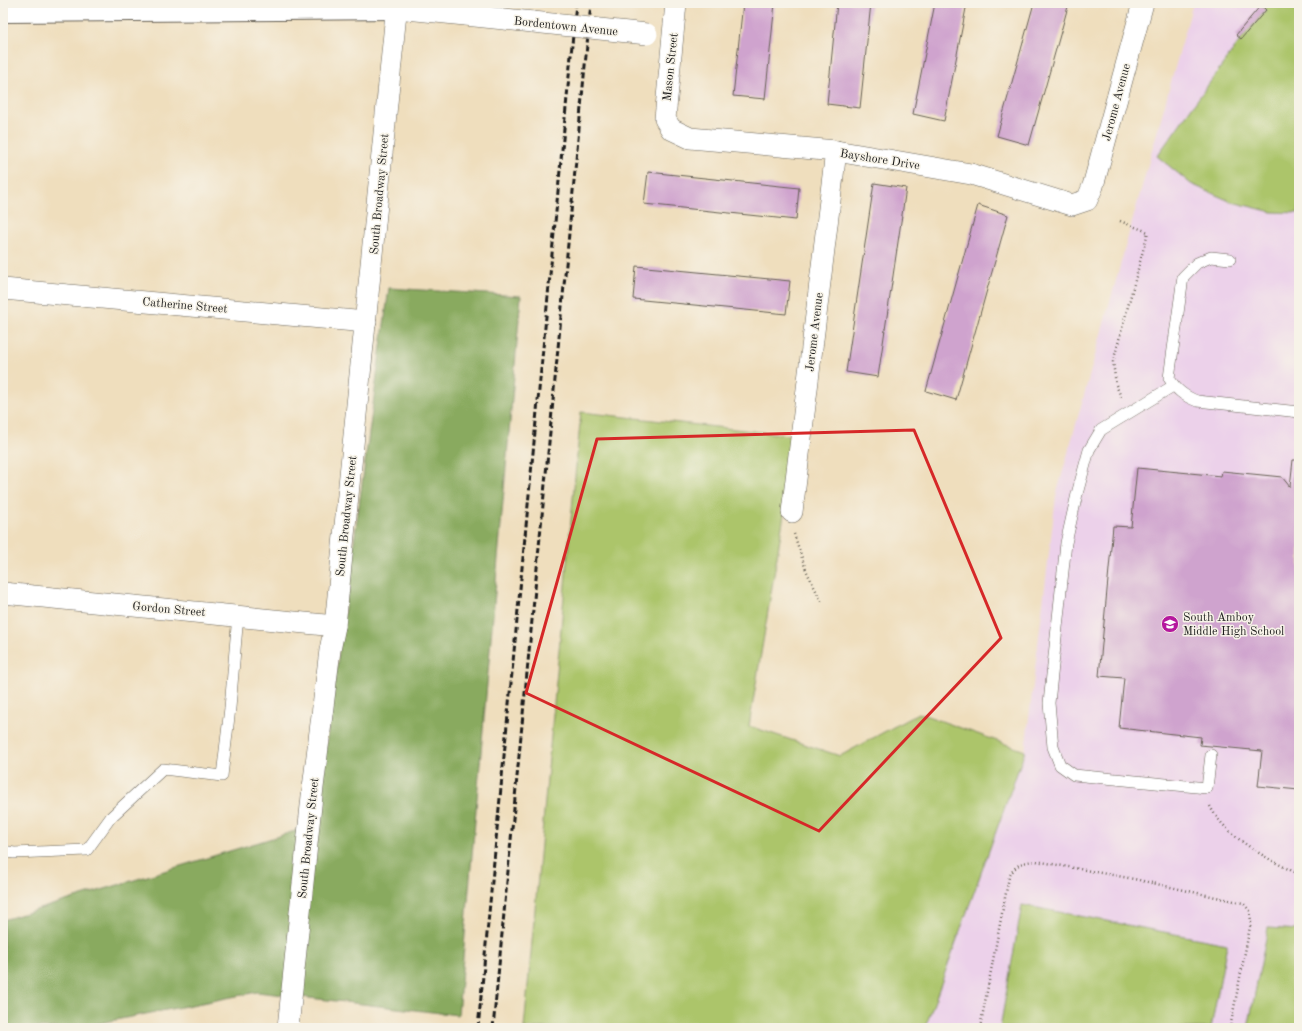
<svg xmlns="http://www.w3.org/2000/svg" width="1302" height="1031" font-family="'Old Standard TT',serif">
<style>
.built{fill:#ecd1ea}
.green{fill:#acc56b;stroke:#647044}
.forest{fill:#89aa5f;stroke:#52633e}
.building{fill:#cfa3ce}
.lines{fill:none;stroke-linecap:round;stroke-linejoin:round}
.lane-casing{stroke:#666054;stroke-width:12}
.street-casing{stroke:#666054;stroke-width:22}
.secondary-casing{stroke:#666054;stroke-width:24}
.path{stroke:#666054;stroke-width:2.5;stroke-dasharray:1 3;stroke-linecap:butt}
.lane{stroke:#fff;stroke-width:11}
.street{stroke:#fff;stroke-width:21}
.secondary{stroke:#fff;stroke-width:22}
.rail{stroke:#1c1c1c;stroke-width:3;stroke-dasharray:6 3;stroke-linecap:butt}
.street-bridge-casing{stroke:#666054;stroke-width:22;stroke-linecap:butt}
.street-bridge{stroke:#fff;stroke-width:21}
.marked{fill:none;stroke:#d62828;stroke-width:3;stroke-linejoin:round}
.labels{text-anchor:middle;stroke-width:3;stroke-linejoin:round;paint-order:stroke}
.street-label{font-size:12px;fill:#1c1c1c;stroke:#f7f3e8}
.poi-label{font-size:12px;fill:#1c1c1c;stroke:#f7f3e8;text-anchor:start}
</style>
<rect width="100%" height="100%" fill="#f7f3e8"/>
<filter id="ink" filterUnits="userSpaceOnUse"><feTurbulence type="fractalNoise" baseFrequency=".025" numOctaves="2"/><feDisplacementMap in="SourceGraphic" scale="8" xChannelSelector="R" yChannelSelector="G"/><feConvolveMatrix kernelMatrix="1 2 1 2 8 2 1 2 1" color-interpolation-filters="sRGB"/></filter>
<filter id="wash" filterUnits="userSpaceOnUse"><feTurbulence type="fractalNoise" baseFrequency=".012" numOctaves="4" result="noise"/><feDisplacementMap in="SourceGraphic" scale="16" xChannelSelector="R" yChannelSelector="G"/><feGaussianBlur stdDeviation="0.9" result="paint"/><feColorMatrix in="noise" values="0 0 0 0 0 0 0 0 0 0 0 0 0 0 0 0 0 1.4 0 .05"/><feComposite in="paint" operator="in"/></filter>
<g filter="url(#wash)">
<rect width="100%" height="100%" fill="#efdebd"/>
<path class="built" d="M 1193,3 L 1299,3 L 1299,1028 L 925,1028 L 1025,751 L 1056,496 Z"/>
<g class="green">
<path d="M 1263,3 L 1299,3 L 1299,213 L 1272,212 L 1232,202 L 1191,184 L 1157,156 L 1241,39 L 1266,10 L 1261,5 Z"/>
<path d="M 581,412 L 797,436 L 749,726 L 840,756 L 919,713 L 1025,751 L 925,1028 L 524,1028 Z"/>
<path d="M 1022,905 L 1227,944 L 1211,1028 L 1000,1028 Z"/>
<path d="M 1268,928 L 1299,930 L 1299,1028 L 1248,1028 Z"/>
</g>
<path class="forest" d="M 389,288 L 521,296 L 458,1015 L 257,992 L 75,1028 L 3,1028 L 3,920 L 315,825 Z"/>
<g id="blocks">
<g class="building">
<path d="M 743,3 L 775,3 L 765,99 L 733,96 Z"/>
<path d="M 837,3 L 871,3 L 860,108 L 827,104 Z"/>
<path d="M 935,3 L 967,3 L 944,121 L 913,114 Z"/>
<path d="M 1034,3 L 1069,3 L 1029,145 L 997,136 Z"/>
<path d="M 1261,5 L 1266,10 L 1241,39 L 1236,35 Z"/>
<path d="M 648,172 L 799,188 L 796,220 L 644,204 Z"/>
<path d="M 874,183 L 906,188 L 878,377 L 846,372 Z"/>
<path d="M 978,205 L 1008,215 L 956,400 L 926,391 Z"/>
<path d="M 636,266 L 790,281 L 786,314 L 633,299 Z"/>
<path d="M 1293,460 L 1299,460 L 1299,790 L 1258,786 L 1262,751 L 1200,745 L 1201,737 L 1119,728 L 1124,678 L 1099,676 L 1113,526 L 1131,527 L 1137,468 L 1221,476 L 1222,471 L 1282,477 L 1290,487 Z"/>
</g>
</g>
</g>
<g filter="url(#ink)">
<use href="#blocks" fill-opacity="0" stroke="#666054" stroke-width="1"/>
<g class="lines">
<defs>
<g id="lane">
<path d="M 1230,259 L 1211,257 L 1197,263 L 1183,277 L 1169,378 C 1176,390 1184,396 1197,401 L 1299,412"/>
<path d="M 1173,386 L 1101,430 L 1089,450 L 1077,494 L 1066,543 L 1049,703 L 1053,747 L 1060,765 L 1074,775 L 1207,788 L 1211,755"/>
<path d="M 3,851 L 14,853 L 87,850 L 111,817 L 163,769 L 222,776 L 230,708 L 238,615"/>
</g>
<g id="street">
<path d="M 676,3 L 665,119 L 671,129 L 690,138 L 836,151 L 971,174 L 1072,205 L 1087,200 L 1093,186 L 1143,3"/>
<path d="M 397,8 L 533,22"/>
<path d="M 3,289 L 366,322"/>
<path d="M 792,512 L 836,151"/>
<path d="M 3,593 L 335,626"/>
<path d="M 288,1028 L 312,796 L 330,650 L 335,626 L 397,3"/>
</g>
<path id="secondary" d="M 3,11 L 397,8"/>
</defs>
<use href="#lane" class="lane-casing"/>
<use href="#street" class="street-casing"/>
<use href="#secondary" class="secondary-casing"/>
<g class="path">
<path d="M 1120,221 L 1148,232 L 1113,362 L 1116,385 L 1121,397"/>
<path d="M 794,534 L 806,570 L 822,603"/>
<path d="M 1210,806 C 1224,836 1270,861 1299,874"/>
<path d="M 980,1028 L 1009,877 C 1016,864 1022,862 1036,861 L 1134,879 L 1243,903 L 1250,911 L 1251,922 L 1230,1028"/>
</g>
<use href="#lane" class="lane"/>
<use href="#street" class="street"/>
<use href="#secondary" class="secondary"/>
<g class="rail">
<path d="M 478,1028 L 576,3"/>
<path d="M 493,1028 L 591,3"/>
</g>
<defs>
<path id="street-bridge" d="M 533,22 L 647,34"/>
</defs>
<use href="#street-bridge" class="street-bridge-casing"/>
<use href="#street-bridge" class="street-bridge"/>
</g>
</g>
<path class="marked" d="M 914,430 L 1001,638 L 819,831 L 526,693 L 597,439 Z"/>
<defs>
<symbol id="school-disc" viewBox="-11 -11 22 22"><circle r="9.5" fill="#b5179e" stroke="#f7f3e8"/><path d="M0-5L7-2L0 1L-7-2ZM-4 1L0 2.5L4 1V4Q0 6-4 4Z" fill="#fff"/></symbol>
</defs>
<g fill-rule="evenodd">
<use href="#school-disc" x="1160" y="614" width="20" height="20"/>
</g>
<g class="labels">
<g class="street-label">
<text transform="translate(566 26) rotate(6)" y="4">Bordentown Avenue</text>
<text transform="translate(670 67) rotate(-84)" y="4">Mason Street</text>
<text transform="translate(1116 102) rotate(-75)" y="4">Jerome Avenue</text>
<text transform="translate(880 159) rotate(9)" y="4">Bayshore Drive</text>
<text transform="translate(379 194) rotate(-85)" y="4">South Broadway Street</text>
<text transform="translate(185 305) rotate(5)" y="4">Catherine Street</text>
<text transform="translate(814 332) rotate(-83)" y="4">Jerome Avenue</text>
<text transform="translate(346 516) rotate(-84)" y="4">South Broadway Street</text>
<text transform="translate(169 609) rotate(5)" y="4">Gordon Street</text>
<text transform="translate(308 838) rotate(-84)" y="4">South Broadway Street</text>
</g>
<g class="poi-label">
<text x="1183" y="621">South Amboy<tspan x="1183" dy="14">Middle High School</tspan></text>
</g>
</g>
<rect width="1302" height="1031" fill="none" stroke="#f7f3e8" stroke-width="16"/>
</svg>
